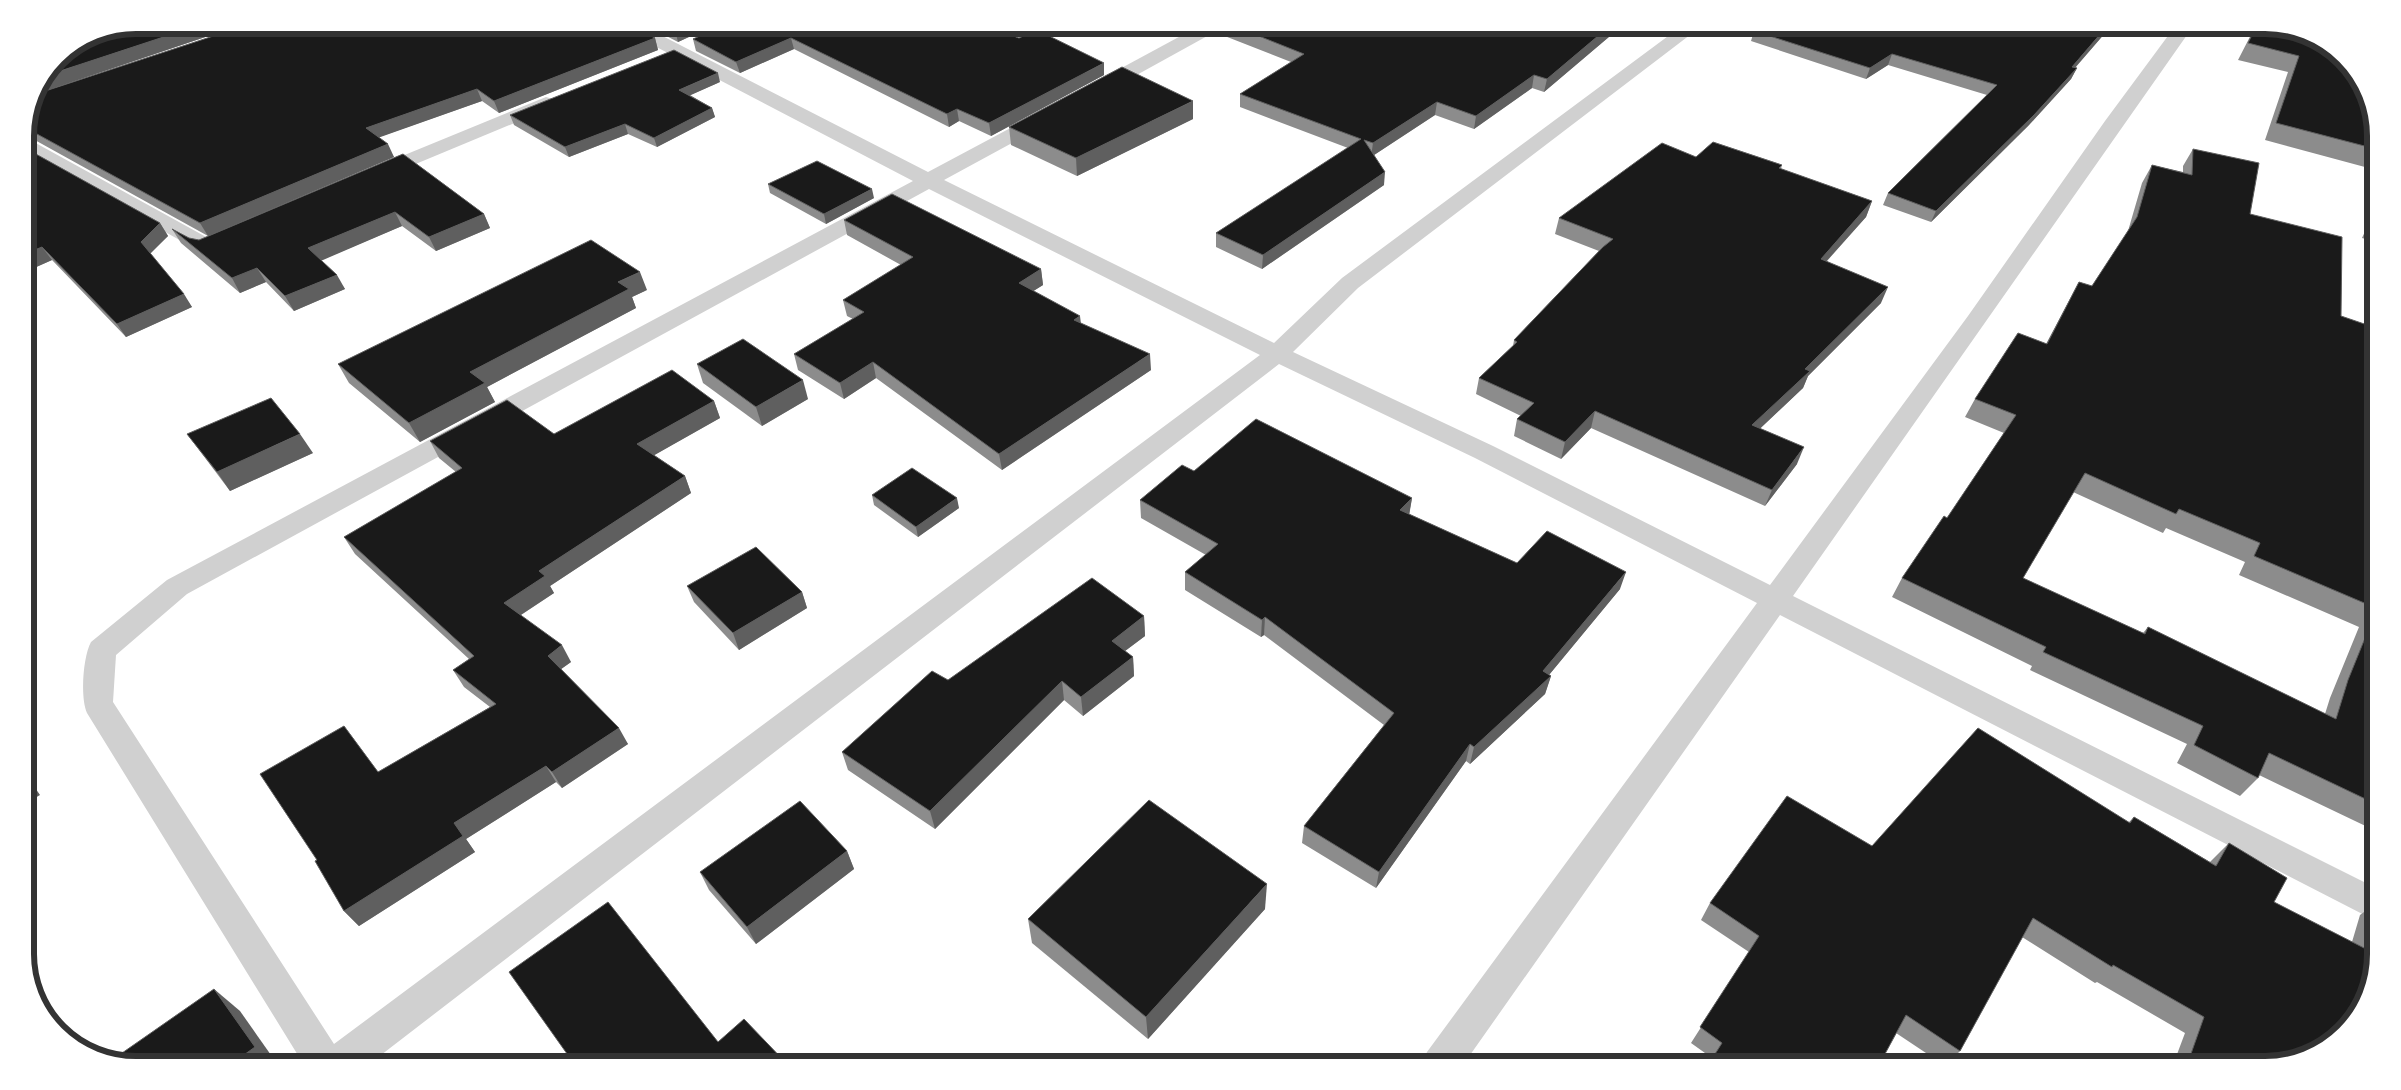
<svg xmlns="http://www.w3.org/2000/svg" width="2401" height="1090" font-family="'Fira Sans Condensed',sans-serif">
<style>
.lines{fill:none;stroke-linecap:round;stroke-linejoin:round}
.street{fill:#d0d0d0;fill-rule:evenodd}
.wall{fill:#8c8c8c;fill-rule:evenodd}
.shaded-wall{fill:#5f5f5f}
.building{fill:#1a1a1a;stroke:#5f5f5f}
.rim{fill:none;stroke:#333;stroke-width:6}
</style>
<rect width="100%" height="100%" fill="#fff"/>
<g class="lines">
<g class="street">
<path d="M 619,25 L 641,25 L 928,172 L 1035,115 L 1049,115 L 1052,119 L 1049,123 L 944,180 L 1274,343 L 1342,278 L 1683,25 L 1703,25 L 1358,288 L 1293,352 L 1493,446 L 1770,585 L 1968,316 L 2105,121 L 2176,25 L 2194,25 L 1793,596 L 2376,888 L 2376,921 L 1780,615 L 1463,1065 L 1421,1065 L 1427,1052 L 1757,603 L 1475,458 L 1279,364 L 368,1065 L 304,1065 L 87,713 C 80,698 83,656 91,642 L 167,580 L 913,181 L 622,29 ZM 929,189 L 1260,355 L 334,1044 L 113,702 L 116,655 L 187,594 Z"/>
<path d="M 1201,25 L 1223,25 L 1220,29 L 1104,93 L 1090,93 L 1088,89 L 1090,85 Z"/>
<path d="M 546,97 L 553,99 L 555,103 L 553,107 L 382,178 L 375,180 L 368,178 L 365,174 L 368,170 Z"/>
<path d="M 25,139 L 32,141 L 208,238 L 228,231 L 236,232 L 239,237 C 232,247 211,254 199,251 L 25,153 Z"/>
</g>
</g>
<g class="wall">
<path d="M 136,25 L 241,25 L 54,88 L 655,38 L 658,50 L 499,113 L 482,101 L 379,137 L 394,157 L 235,225 L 403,154 L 484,214 L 490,228 L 436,251 L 402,226 L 321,260 L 345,289 L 294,311 L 266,282 L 240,293 L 181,243 L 172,229 L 189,238 L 199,240 L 208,236 L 33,139 L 25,138 L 25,129 L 34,93 Z"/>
<path d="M 645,25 L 715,25 L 678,42 Z"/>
<path d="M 725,25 L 1104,75 L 991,136 L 959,121 L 949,127 L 794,49 L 740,73 L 696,51 L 693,39 Z"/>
<path d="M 1218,25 L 1623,25 L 1544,92 L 1532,88 L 1474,129 L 1435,115 L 1374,155 L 1384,185 L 1262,269 L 1216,247 L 1216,233 L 1348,148 L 1240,107 L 1240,94 L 1291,62 L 1217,33 Z"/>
<path d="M 1761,25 L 2112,25 L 2075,68 L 2077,68 L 2071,79 L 2028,126 L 1931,222 L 1883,205 L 1888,193 L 1987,95 L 1888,65 L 1866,79 L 1751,41 L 1754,31 Z"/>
<path d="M 2256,25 L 2265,25 L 2308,34 L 2376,129 L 2376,170 L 2265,140 L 2288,72 L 2238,60 Z"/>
<path d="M 720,82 L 690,95 L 712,108 L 715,117 L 657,147 L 628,134 L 569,157 L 514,125 L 510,115 Z"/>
<path d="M 1193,119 L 1077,176 L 1011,145 L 1009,127 Z"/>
<path d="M 25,148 L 160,223 L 168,236 L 150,253 L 192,307 L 126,337 L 52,260 L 34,268 L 25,261 Z"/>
<path d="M 2193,149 L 2250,214 L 2341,316 L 2376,328 L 2376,831 L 2259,775 L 2258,778 L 2240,796 L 2177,763 L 2187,744 L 2030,670 L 2032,666 L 1892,597 L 1902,578 L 1947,518 L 2004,433 L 1965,417 L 1975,399 L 2046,344 L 2079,282 L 2092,286 L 2128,231 L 2142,183 L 2152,165 L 2183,172 L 2183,166 ZM 2073,492 L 2163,533 L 2166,528 L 2245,562 L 2239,575 L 2359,627 L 2330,698 L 2325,714 L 2148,627 L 2143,633 L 2023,578 Z"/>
<path d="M 1696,157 L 1782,165 L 1781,169 L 1872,201 L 1866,217 L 1827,261 L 1881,303 L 1808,376 L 1803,388 L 1760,428 L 1797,464 L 1765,506 L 1591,428 L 1561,459 L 1514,436 L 1517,419 L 1521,416 L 1476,394 L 1479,378 L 1513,346 L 1514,340 L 1599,251 L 1555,234 L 1559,218 Z"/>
<path d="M 768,184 L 874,198 L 826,224 L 770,193 Z"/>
<path d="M 2376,208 L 2376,242 L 2362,238 Z"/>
<path d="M 844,220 L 1041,269 L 1043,285 L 1033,291 L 1151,370 L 1002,470 L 876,378 L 844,399 L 798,370 L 794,354 L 853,319 L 847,316 L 843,300 L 901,265 L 847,235 Z"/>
<path d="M 647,290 L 632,297 L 636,308 L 487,387 L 495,402 L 420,442 L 349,383 L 338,364 Z"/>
<path d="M 697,364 L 808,399 L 762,426 L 703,383 Z"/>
<path d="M 714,401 L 720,418 L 654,455 L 685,476 L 691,493 L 550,586 L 554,593 L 521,615 L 571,662 L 561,669 L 628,744 L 562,788 L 556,782 L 466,839 L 475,852 L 359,926 L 344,911 L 317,860 L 344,726 L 378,772 L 490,707 L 464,687 L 453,670 L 469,659 L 355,554 L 344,537 L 456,472 L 439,458 L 430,441 L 554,434 Z"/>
<path d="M 187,434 L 313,453 L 230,491 Z"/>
<path d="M 1194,471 L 1412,498 L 1409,514 L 1517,563 L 1620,589 L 1549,675 L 1551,676 L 1545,694 L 1470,764 L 1466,761 L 1376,888 L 1302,843 L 1304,826 L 1384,725 L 1264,635 L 1261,637 L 1185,590 L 1185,572 L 1206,555 L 1141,518 L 1140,500 Z"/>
<path d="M 872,495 L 959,508 L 918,537 L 874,505 Z"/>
<path d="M 687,586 L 802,592 L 807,608 L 739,650 L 694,602 Z"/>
<path d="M 1144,616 L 1145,636 L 1125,651 L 1133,657 L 1134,676 L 1083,716 L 1064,700 L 935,829 L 848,770 L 842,752 L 948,680 Z"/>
<path d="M 2134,817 L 2210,862 L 2229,843 L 2274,902 L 2352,942 L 2360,915 L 2376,903 L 2376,954 L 2265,1065 L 2173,1065 L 2185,1033 L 2097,982 L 2095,983 L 2022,937 L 1960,1051 L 1946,1065 L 1944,1065 L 1896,1033 L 1712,1058 L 1691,1043 L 1749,952 L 1701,920 L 1710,903 L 1872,846 L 2129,822 Z"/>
<path d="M 847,851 L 854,869 L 756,944 L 709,890 L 700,872 Z"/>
<path d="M 2376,867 L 2376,887 L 2371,883 Z"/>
<path d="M 1265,909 L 1148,1039 L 1032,943 L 1028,919 Z"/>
</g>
<g class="shaded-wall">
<path d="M 200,25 L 241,25 L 33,95 L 45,76 Z"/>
<path d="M 687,25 L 715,25 L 678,42 L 675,30 Z"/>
<path d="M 1611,25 L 1623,25 L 1544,92 L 1547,79 Z"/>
<path d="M 2108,25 L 2112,25 L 2066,78 L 2072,67 Z"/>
<path d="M 655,38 L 658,50 L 499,113 L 494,101 Z"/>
<path d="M 791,38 L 794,49 L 740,73 L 736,62 Z"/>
<path d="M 1892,54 L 1888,65 L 1866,79 L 1870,68 Z"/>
<path d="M 1104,63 L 1104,75 L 991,136 L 989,123 Z"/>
<path d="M 2077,68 L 2071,79 L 2028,126 L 1931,222 L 1936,211 Z"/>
<path d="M 718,73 L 720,82 L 682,99 L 679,90 Z"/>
<path d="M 1534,75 L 1532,88 L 1474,129 L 1476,116 Z"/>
<path d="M 477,89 L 482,101 L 372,140 L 366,128 Z"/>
<path d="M 1193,101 L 1193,119 L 1077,176 L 1076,158 Z"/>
<path d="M 1437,102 L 1435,115 L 1371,157 L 1373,143 Z"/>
<path d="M 712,108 L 715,117 L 657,147 L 654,138 Z"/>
<path d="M 957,109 L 959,121 L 949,127 L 947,114 Z"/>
<path d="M 625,124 L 628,134 L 569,157 L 565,147 Z"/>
<path d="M 388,144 L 394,157 L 208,236 L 200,223 Z"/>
<path d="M 1385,172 L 1384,185 L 1262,269 L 1263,255 Z"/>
<path d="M 872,189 L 874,198 L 826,224 L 824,214 Z"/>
<path d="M 1872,201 L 1866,217 L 1814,275 L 1821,259 Z"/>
<path d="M 395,212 L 402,226 L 316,263 L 308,248 Z"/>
<path d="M 484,214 L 490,228 L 436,251 L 429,237 Z"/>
<path d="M 160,223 L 168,236 L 149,255 L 141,242 Z"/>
<path d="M 42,247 L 52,260 L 34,268 L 25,256 L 25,254 Z"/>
<path d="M 257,268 L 266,282 L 240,293 L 232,278 Z"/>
<path d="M 1041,269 L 1043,285 L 1021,299 L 1019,283 Z"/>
<path d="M 640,272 L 647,290 L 632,297 L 636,308 L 487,387 L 495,402 L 420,442 L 409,423 L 470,372 L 618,282 Z"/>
<path d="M 337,275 L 345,289 L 294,311 L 285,296 Z"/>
<path d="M 1888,287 L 1881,303 L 1808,376 L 1803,388 L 1746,442 L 1752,425 L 1805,369 Z"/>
<path d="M 184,294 L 192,307 L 126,337 L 117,324 Z"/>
<path d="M 1080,316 L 1082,332 L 1074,320 Z"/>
<path d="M 1150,354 L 1151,370 L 1002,470 L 999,454 Z"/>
<path d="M 873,362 L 876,378 L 844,399 L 840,383 Z"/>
<path d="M 803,380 L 808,399 L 762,426 L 756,407 Z"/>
<path d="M 714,401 L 720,418 L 644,461 L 637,444 Z"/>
<path d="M 1595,411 L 1591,428 L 1561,459 L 1565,442 Z"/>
<path d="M 300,434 L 313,453 L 230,491 L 217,472 Z"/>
<path d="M 1804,447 L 1797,464 L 1765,506 L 1772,490 Z"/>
<path d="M 685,476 L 691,493 L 550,586 L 554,593 L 513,620 L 504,603 L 539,571 Z"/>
<path d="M 957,498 L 959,508 L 918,537 L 916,527 Z"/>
<path d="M 1412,498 L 1409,516 L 1400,510 Z"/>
<path d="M 1626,572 L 1620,589 L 1539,687 L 1551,676 L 1545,694 L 1470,764 L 1474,747 L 1543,671 Z"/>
<path d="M 802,592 L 807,608 L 739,650 L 733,633 Z"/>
<path d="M 1144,616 L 1145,636 L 1113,660 L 1112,641 Z"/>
<path d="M 1265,617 L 1264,635 L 1261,637 L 1262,620 Z"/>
<path d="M 562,645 L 571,662 L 557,672 L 548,656 Z"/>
<path d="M 1133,657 L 1134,676 L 1083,716 L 1081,697 Z"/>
<path d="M 1062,681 L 1064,700 L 935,829 L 930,811 Z"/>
<path d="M 619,728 L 628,744 L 562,788 L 552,772 Z"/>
<path d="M 1470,744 L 1466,761 L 1376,888 L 1379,872 Z"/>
<path d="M 546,766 L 556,782 L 466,839 L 475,852 L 359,926 L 344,911 L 454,823 Z"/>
<path d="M 25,773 L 40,795 L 25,804 Z"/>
<path d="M 847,851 L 854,869 L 756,944 L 747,927 Z"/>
<path d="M 1267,884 L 1265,909 L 1148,1039 L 1146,1017 Z"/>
<path d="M 214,989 L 240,1011 L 278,1065 L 230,1065 Z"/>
</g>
<g class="building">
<path d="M 136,25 L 200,25 L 45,76 L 58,57 L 94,33 Z"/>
<path d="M 247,25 L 629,25 L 655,38 L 494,101 L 477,89 L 366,128 L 388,144 L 200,223 L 26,128 L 33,95 Z"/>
<path d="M 664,25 L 687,25 L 675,30 Z"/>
<path d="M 725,25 L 984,25 L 1019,38 L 1037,30 L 1104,63 L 989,123 L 957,109 L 947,114 L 791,38 L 736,62 L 693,39 Z"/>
<path d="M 1231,25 L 1611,25 L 1547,79 L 1534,75 L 1476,116 L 1437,102 L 1373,143 L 1364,140 L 1385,172 L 1263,255 L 1216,233 L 1361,139 L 1240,94 L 1304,54 Z"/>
<path d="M 1761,25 L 2108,25 L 2072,67 L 2077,68 L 2034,115 L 1936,211 L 1888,193 L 1997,85 L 1892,54 L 1870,68 L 1754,31 Z"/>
<path d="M 2257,25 L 2265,25 L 2308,34 L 2357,74 L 2376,129 L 2376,149 L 2276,123 L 2299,56 L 2248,43 Z"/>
<path d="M 674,50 L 718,73 L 679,90 L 712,108 L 654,138 L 625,124 L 565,147 L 510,115 Z"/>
<path d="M 1122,67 L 1193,101 L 1076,158 L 1009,127 Z"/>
<path d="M 1713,142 L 1782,165 L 1779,168 L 1872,201 L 1821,259 L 1888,287 L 1805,369 L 1810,371 L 1752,425 L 1804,447 L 1772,490 L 1595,411 L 1565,442 L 1517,419 L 1534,403 L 1479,378 L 1517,342 L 1514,340 L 1603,247 L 1613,239 L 1559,218 L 1662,143 L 1696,157 Z"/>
<path d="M 25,148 L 160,223 L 141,242 L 184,294 L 117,324 L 42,247 L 25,254 Z"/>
<path d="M 2193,149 L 2259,163 L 2250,214 L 2342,237 L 2341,316 L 2376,328 L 2376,608 L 2254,556 L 2260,543 L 2179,509 L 2176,514 L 2085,473 L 2023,578 L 2145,634 L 2148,627 L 2336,719 L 2348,680 L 2376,611 L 2376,804 L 2269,753 L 2258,778 L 2194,745 L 2203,726 L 2043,652 L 2046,647 L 1902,578 L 1944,516 L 1947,518 L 2016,415 L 1975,399 L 2018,333 L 2047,344 L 2079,282 L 2092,286 L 2137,217 L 2152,165 L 2192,175 Z"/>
<path d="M 403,154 L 484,214 L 429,237 L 395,212 L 308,248 L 337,275 L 285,296 L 257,268 L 232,278 L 172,229 L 189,238 L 199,240 Z"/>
<path d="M 817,161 L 872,189 L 824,214 L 768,184 Z"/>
<path d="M 892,194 L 1041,269 L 1019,283 L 1080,316 L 1074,320 L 1150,354 L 999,454 L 873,362 L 840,383 L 794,354 L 864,312 L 843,300 L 913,257 L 844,220 Z"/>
<path d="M 591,240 L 640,272 L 618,282 L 629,289 L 470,372 L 485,383 L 409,423 L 338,364 Z"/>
<path d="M 743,339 L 803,380 L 756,407 L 697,364 Z"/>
<path d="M 672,370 L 714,401 L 637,444 L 685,476 L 539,571 L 545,576 L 504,603 L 562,645 L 548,656 L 619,728 L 552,772 L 546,766 L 454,823 L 463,836 L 344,911 L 315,861 L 317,860 L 260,774 L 344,726 L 378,772 L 496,704 L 453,670 L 474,656 L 344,537 L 462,468 L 430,441 L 507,400 L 554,434 Z"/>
<path d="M 271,398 L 300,434 L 217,472 L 187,434 Z"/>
<path d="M 1256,419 L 1412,498 L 1400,510 L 1517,563 L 1547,531 L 1626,572 L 1543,671 L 1551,676 L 1474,747 L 1470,744 L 1379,872 L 1304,826 L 1394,713 L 1265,617 L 1262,620 L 1185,572 L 1218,544 L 1140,500 L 1182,465 L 1194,471 Z"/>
<path d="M 912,468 L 957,498 L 916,527 L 872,495 Z"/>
<path d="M 756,547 L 802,592 L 733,633 L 687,586 Z"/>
<path d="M 1092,578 L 1144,616 L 1112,641 L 1133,657 L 1081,697 L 1062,681 L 930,811 L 842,752 L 932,671 L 948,680 Z"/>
<path d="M 1978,728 L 2130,823 L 2134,817 L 2216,866 L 2229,843 L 2287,878 L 2274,902 L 2366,949 L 2376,916 L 2376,954 L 2367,997 L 2326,1046 L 2265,1065 L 2187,1065 L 2204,1017 L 2113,965 L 2112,967 L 2033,918 L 1960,1051 L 1906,1015 L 1879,1065 L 1708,1065 L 1722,1043 L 1700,1027 L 1759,936 L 1710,903 L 1787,796 L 1872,846 Z"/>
<path d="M 1149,800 L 1267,884 L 1146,1017 L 1028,919 Z"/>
<path d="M 800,801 L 847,851 L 747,927 L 700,872 Z"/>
<path d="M 608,902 L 718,1042 L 744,1019 L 788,1065 L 575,1065 L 509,972 Z"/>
<path d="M 214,989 L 255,1047 L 230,1065 L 136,1065 L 112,1060 Z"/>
</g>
<path d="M0 0H2401V1090H0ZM136 34H2265A102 102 0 0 1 2367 136V954A102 102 0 0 1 2265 1056H136A102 102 0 0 1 34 954V136A102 102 0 0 1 136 34Z" fill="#fff" fill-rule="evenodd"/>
<path class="rim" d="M136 34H2265A102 102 0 0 1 2367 136V954A102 102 0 0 1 2265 1056H136A102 102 0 0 1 34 954V136A102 102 0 0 1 136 34Z"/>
</svg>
